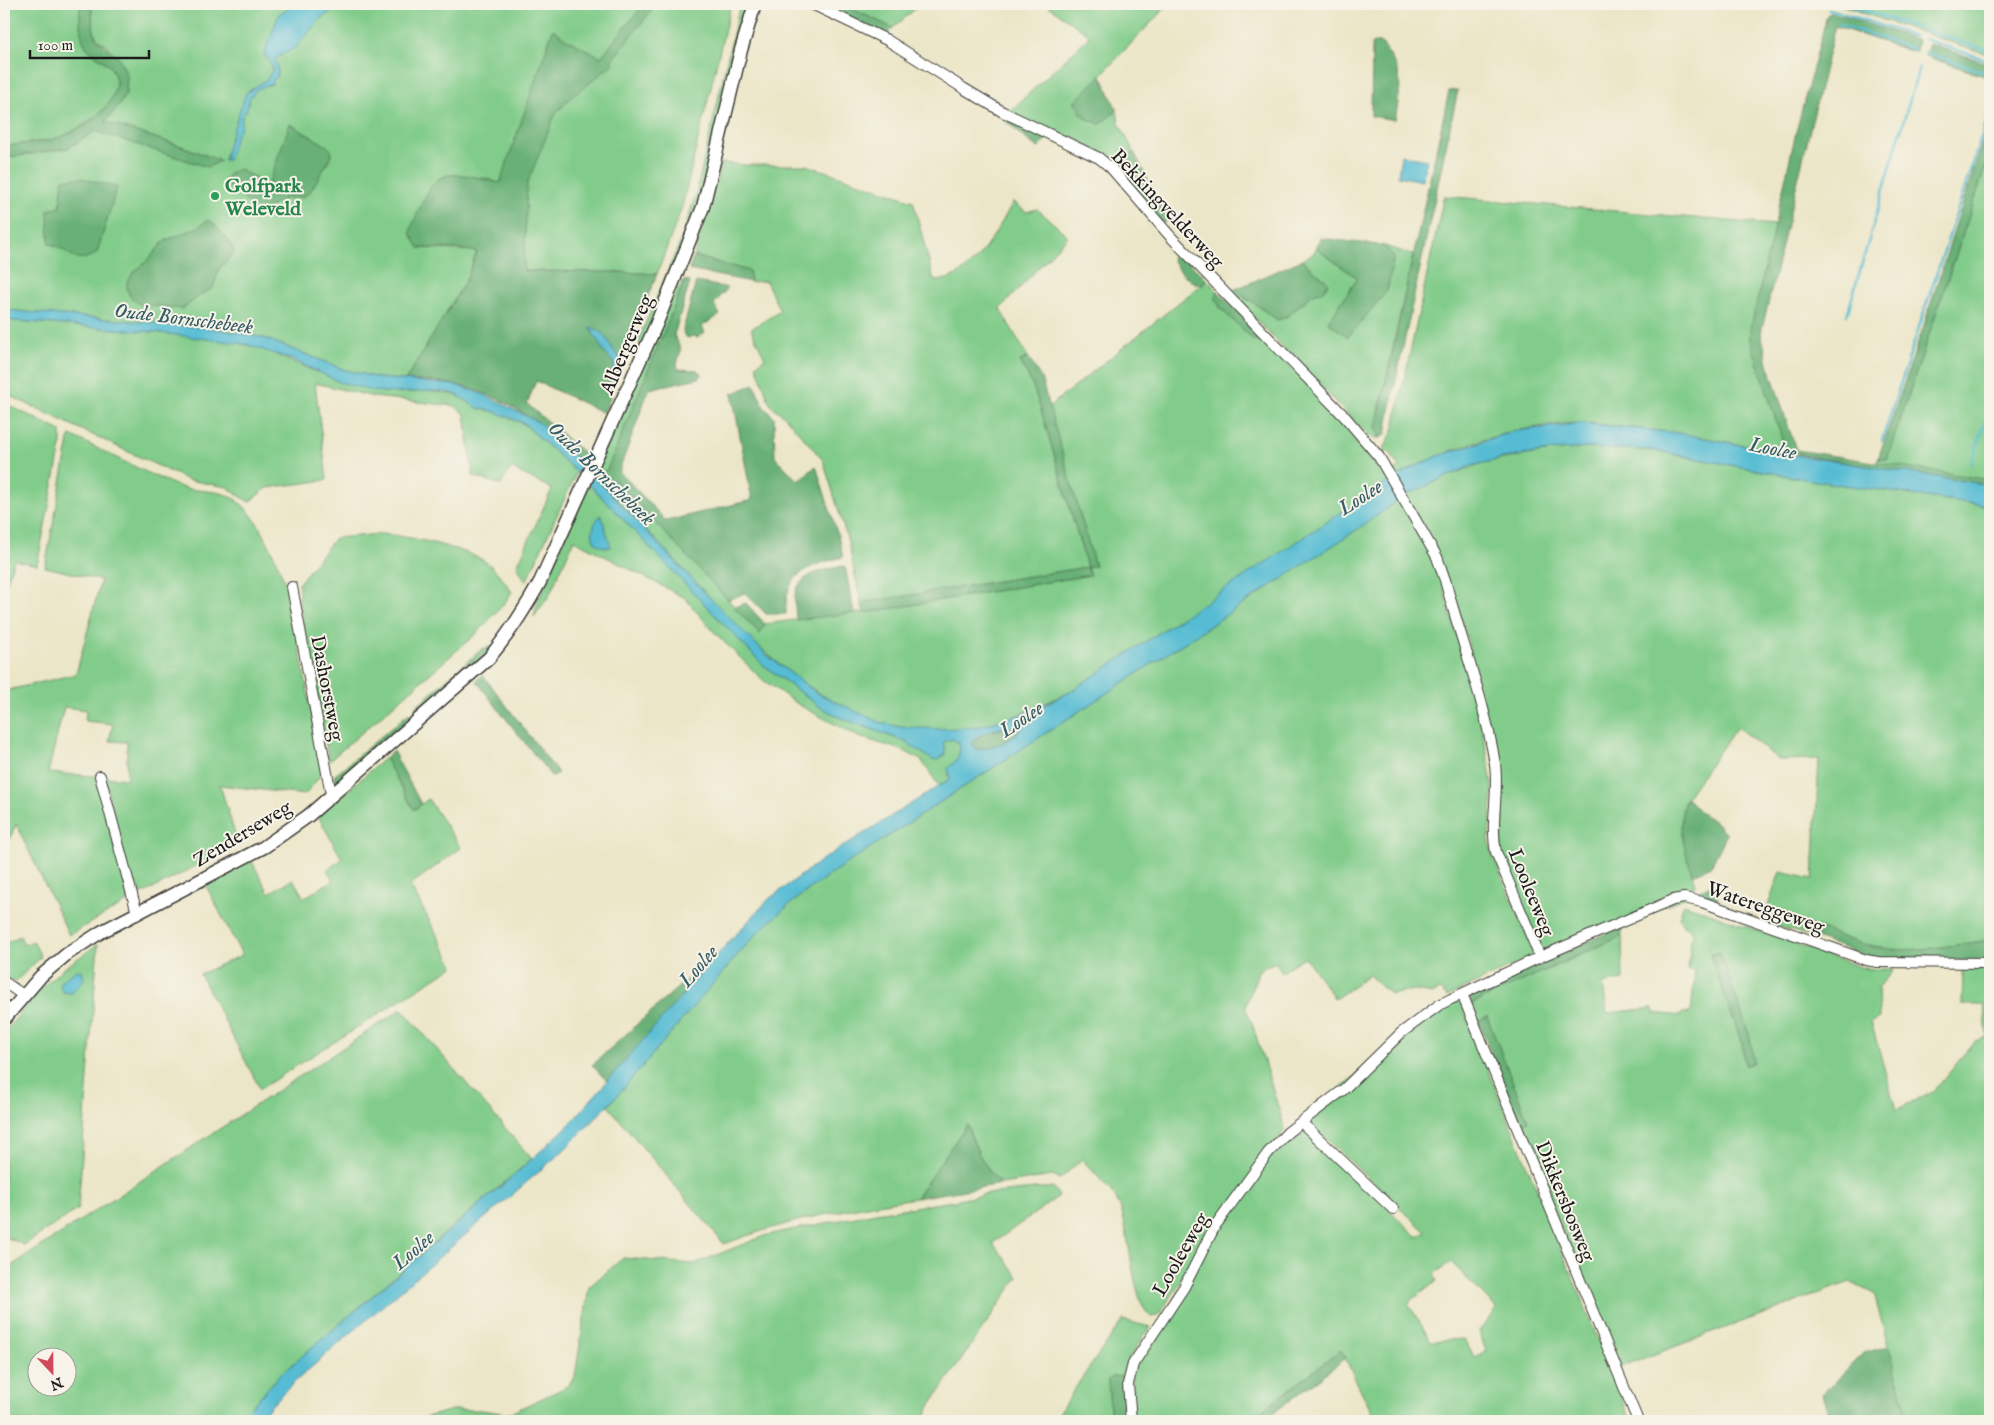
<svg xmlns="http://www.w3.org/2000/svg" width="1994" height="1425" font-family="'IM FELL English',serif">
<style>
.green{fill:#81cc8a;stroke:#4e7453;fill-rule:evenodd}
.forest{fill:#68b076;stroke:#426649}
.water{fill:#55bcd3;stroke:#386c78;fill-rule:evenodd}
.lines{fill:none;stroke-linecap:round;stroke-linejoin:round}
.stream{stroke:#55bcd3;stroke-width:2.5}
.minor-casing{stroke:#3b3a36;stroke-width:12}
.major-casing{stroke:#3b3a36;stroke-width:15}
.minor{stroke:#fff;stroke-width:10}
.major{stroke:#fff;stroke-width:12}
.leisure-dot{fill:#2e9e5b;stroke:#f7f3e8;stroke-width:2}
.labels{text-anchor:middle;stroke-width:4;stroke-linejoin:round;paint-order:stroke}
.leisure-label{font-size:20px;font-weight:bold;fill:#27864d;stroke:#f7f3e8;text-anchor:start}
.street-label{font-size:20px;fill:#1c1c1c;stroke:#f7f3e8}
.water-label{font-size:21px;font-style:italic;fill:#335c65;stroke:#f7f3e8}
</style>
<rect width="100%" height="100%" fill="#f7f3e8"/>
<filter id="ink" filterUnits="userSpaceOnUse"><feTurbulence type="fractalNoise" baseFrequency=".02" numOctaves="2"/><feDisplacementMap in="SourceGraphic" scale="10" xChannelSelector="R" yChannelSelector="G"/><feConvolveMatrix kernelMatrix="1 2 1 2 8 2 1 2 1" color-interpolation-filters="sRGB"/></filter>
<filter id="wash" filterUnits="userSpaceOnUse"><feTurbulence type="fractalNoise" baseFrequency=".0096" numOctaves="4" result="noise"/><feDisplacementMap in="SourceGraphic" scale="20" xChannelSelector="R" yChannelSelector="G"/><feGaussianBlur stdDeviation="1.12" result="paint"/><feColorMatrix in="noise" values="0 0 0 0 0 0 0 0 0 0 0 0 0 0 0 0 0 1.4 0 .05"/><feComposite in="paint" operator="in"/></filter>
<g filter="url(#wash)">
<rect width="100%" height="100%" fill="#ece6c8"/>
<g class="green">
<path d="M 4,4 L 80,4 C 81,18 78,41 90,51 C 97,57 108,63 113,71 C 129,103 74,135 50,140 C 35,143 19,144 4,146 Z"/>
<path d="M 91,4 L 731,4 L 682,207 L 657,274 L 618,272 L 524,271 L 499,183 L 481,177 L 419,248 L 477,251 L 466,280 L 406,380 L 379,378 L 345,370 L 267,339 L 250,335 L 211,328 L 4,310 L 4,158 L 68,148 L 95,130 L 131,142 L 220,161 L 184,147 L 105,122 L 119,106 L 126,93 L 127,75 L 106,45 L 97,39 L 94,32 Z"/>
<path d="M 740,4 L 744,4 L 730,81 L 700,209 L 640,350 L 639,338 L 682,238 L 697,190 Z"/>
<path d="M 841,4 L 921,4 L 893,28 Z"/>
<path d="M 1046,4 L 1169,4 L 1075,102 C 1080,111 1084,121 1096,122 L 1099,125 L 1117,110 L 1119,123 L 1134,152 L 1115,169 L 1009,112 L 1090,36 Z"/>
<path d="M 1839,4 L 1990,4 L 1990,55 L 1871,16 Z"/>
<path d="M 1990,154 L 1990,480 L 1877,464 L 1878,459 L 1887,459 Z"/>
<path d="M 721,163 L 745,165 L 807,165 L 913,201 L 934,281 C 972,281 997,231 1013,202 L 1026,212 L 1037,209 L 1068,236 L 1000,309 L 1028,357 L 1020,361 L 1033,386 L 1041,410 L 1087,567 L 1095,566 L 1049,407 L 1207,280 L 1218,291 L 1220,309 L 1229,315 L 1253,339 L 1263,338 C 1308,384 1353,428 1389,482 L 1068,693 C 1037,706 1011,721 976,727 C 946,731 907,731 878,722 C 798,694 739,629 683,569 C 658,542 632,515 607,489 L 613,479 L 636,501 L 760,634 L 764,624 L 849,613 L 864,613 L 1090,575 L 1087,567 L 861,603 L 848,541 L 823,460 L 786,418 L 770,404 L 756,365 L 765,358 L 751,329 L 780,311 L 766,281 L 751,282 L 749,271 L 694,256 Z"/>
<path d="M 1444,196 L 1775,225 L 1749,336 L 1788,454 C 1733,443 1678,432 1623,427 C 1609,426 1595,423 1581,423 C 1520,424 1448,447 1396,477 L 1392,472 L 1399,467 L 1389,451 L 1382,456 C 1384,446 1391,437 1394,427 Z"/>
<path d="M 1317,246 L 1321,252 L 1356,277 L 1355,282 L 1328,322 L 1348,337 L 1374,306 L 1394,257 L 1385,246 L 1413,255 L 1376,426 L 1380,438 C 1371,439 1367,434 1361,428 L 1229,292 L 1236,289 L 1247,300 L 1250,300 L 1277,320 L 1285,318 L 1315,292 L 1329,284 L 1302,260 L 1314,253 Z"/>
<path d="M 685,280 L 607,470 L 593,475 L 675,291 Z"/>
<path d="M 4,320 L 153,332 L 225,340 L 263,349 L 314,371 L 397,393 L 427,391 L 457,395 L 478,408 L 496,412 L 524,424 L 577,472 L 526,582 L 517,566 L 552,489 L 511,468 L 501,485 L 473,476 L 465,414 L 455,406 L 374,397 L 315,383 L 327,480 L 267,488 L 249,502 L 227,487 L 188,480 L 4,393 Z"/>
<path d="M 4,403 L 61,431 L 61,446 L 37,565 L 14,560 L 4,590 Z"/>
<path d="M 70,435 C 106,452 141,471 178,486 C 193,492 211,489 227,495 C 259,507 279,567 290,597 L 322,770 L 320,776 L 305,795 L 220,785 L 238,844 L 135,898 L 104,777 L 127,779 L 127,742 L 109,741 L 113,724 L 85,721 L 86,710 L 64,707 L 48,773 L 96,776 L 129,901 L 69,935 L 16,824 L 4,853 L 4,691 L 76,674 L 101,580 L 45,567 Z"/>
<path d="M 1589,448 L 1651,450 L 1816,481 L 1990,506 L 1990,940 C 1954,945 1906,955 1870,946 C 1850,941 1830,933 1811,925 L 1810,936 L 1762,922 L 1780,872 L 1813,879 L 1819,759 L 1779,760 L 1737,727 L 1690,792 L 1684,803 L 1681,828 L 1695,884 L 1691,895 L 1545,952 L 1541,949 L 1501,855 L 1497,828 L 1500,802 L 1499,783 L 1468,642 L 1454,593 L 1406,495 L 1432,482 L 1485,462 L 1557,450 Z"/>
<path d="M 589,484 L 762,664 L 820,707 L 839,717 L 906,742 L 933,760 L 945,741 L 953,739 L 959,743 C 962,755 954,764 948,774 L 951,779 L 939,786 L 921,760 L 902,750 L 859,737 L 799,705 L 763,680 L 715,633 L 685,598 L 574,540 L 549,596 L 534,617 L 538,600 Z"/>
<path d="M 1400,499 L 1439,570 L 1485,742 L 1493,790 L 1489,838 L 1491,852 L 1534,951 L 1533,956 L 1447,997 L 1440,990 L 1432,994 L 1412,990 L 1391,995 L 1369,975 L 1335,999 L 1305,957 L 1290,966 L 1282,973 L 1276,962 L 1259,970 L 1245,1007 L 1252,1023 L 1285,1129 L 1158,1316 L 1151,1317 C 1130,1300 1131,1226 1117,1200 C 1111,1189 1091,1170 1082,1159 L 1060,1179 L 1052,1176 L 1001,1184 C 981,1163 977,1150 967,1125 L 916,1198 C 853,1207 784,1221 724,1244 L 608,1106 L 747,944 C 775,914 804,892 838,869 L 1358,529 Z"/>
<path d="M 381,534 C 405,535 461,548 483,560 C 495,568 504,580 512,592 L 503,605 L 477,633 L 329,761 L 299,603 L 299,583 L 335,538 Z"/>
<path d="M 385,758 L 414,810 L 428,799 L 461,848 L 410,885 L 454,966 L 260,1089 L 200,974 L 242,955 L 205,884 L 251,860 L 269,893 L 293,879 L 304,898 L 333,880 L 327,870 L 342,859 L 318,816 Z"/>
<path d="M 1684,904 L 1857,966 L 1868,969 L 1894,969 L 1878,988 L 1879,1018 L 1871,1022 L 1896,1110 L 1935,1090 L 1975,1041 L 1987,1037 L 1984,1005 L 1962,1005 L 1963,969 L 1990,969 L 1990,1421 L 1909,1421 L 1874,1294 L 1850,1282 L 1617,1368 L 1520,1125 L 1528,1121 L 1487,1017 L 1478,1021 L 1471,1004 L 1622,936 L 1623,980 L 1603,984 L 1607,1013 L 1653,1008 L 1654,1013 L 1681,1016 L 1682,1013 L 1691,1013 L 1695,972 L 1688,969 L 1692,930 L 1683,925 L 1679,918 L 1683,905 ZM 1720,952 L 1754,1062 L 1745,1065 L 1742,1043 L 1710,955 Z"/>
<path d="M 20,936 L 24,945 L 33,941 L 41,957 L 15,982 L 4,979 L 4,944 Z"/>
<path d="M 98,944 L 78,1209 L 24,1245 L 4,1236 L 6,1226 L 4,1224 L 4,1034 L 34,995 L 60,971 Z"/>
<path d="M 1452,1001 L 1459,1001 L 1463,1008 L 1631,1421 L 1376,1421 L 1341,1350 L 1249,1421 L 1133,1421 L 1131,1373 L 1220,1222 L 1283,1138 L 1301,1124 L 1417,1237 L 1426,1232 L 1306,1120 L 1398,1037 ZM 1451,1262 L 1497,1309 L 1479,1331 L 1486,1351 L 1474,1357 L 1464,1339 L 1431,1341 L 1408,1303 L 1437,1281 L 1434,1274 Z"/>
<path d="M 402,1009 L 532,1159 L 281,1374 L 238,1421 L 4,1421 L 4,1288 L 11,1266 ZM 38,1358 L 68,1358 L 68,1388 L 38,1388 Z"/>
<path d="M 1053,1187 L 1059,1196 L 993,1243 L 1018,1277 L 931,1404 L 923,1421 L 422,1421 L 423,1418 L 452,1410 L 482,1410 L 508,1414 L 566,1387 L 575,1377 L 589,1287 L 623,1258 L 694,1264 L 764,1236 L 780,1232 L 876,1213 L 959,1200 L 986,1194 Z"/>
<path d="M 1123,1320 L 1150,1327 L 1129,1358 L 1122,1376 L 1111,1377 L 1108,1380 L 1111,1421 L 1054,1421 L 1077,1385 Z"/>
</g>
<g class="forest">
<path d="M 80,4 L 91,4 L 94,32 L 97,39 L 119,58 L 127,75 L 126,93 L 119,106 L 105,122 L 184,147 L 221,161 L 207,167 L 95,131 L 68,148 L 4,158 L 4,146 C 19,144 35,143 50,140 C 74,135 129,103 113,71 C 108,62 97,57 90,51 C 78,41 80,18 80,4 Z"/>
<path d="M 644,4 L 657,4 L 611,61 L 614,63 L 566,102 L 555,115 L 527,184 L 524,271 L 618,272 L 657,274 L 622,359 C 609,350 609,332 591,328 L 603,351 L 614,363 L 613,371 L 617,373 L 609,401 L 604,413 L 536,381 L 527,404 L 586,455 L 581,463 C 548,427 505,395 456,385 C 439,381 422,381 406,380 L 466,280 L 477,252 L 460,249 L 419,248 L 410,233 L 412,226 C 418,213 424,196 433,184 C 447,166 482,179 500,183 L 553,29 L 566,39 L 601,57 Z"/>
<path d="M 818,4 L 841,4 L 893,28 L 886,35 Z"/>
<path d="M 1831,12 L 1918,40 L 1916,51 L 1907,50 L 1835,26 L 1761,333 L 1769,367 L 1796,450 L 1990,480 L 1990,485 L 1878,468 L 1786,452 L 1749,336 L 1797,128 L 1827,15 Z"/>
<path d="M 1375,42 L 1381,42 C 1404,75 1402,81 1395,120 L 1371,116 L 1372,43 Z"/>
<path d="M 1929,44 L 1990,64 L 1990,78 L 1925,56 Z"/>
<path d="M 1101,75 L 1117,110 L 1099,125 L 1096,122 C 1085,121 1080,111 1074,102 Z"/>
<path d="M 1458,90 L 1393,394 L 1386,434 L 1380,438 L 1376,427 L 1449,91 Z"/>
<path d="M 1005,117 L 1048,137 L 1039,148 L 1031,143 L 1003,119 Z"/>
<path d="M 1990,118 L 1990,154 L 1887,459 L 1878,459 L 1923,328 Z"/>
<path d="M 290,124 L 327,146 L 331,150 L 332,155 L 310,192 L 303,197 L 286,198 L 261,211 L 231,190 L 226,180 L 230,173 L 239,169 L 268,185 Z"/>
<path d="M 1134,152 L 1168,220 L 1163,224 L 1115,169 Z"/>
<path d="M 81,178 L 117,187 L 97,253 C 73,268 70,248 49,244 L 48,210 L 60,207 L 63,179 Z"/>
<path d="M 206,221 L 211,221 L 229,241 L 234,253 L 219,269 L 213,288 L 202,294 L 182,309 L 139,304 L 130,297 L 127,289 L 127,282 L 134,272 L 148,260 L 164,241 L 199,227 Z"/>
<path d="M 1320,238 L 1385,246 L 1394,257 L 1387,291 L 1348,337 L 1328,322 L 1355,282 L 1356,277 L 1321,252 L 1317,246 Z"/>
<path d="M 1179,252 L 1207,280 L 1201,285 C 1188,282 1179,271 1172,260 L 1174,253 Z"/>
<path d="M 694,256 L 749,271 L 751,282 L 689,270 Z"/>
<path d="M 1302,260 L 1329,283 L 1323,291 C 1304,294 1296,316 1277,320 L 1250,300 L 1248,300 L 1236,289 Z"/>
<path d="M 685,280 L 690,282 L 674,335 L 681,350 L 677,364 L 678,369 L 697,370 L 702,374 L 699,378 L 649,389 L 620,468 L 620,472 L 666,521 L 752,500 L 732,394 L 754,384 L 764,407 L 774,417 L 775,457 L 798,481 L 816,466 L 839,539 L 843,557 C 809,566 783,573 786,614 L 766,614 L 745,593 L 728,600 L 616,481 L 613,480 L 607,489 L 593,475 L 607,470 Z"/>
<path d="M 696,282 L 728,288 L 714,304 L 720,315 L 702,326 L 705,333 L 696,338 L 695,335 L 688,338 L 684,335 L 683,330 Z"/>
<path d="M 1218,291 L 1263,338 L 1261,340 L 1253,340 C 1241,325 1220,314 1215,297 Z"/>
<path d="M 1028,357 L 1041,378 L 1095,566 L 1087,567 L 1090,575 L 864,613 L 861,603 L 1087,567 L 1041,410 L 1033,386 L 1020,361 Z"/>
<path d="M 845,566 L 854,613 L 796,620 C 796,613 794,604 795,596 C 798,573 826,569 845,566 Z"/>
<path d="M 746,603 L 765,624 L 760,634 L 734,607 Z"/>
<path d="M 498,645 L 420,713 L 415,707 L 482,649 Z"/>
<path d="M 483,675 L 558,773 L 552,777 L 476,681 Z"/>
<path d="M 409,713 L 414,719 L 336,786 L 334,776 Z"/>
<path d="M 1024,726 C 1011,742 996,747 975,750 L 972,742 C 986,729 1006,727 1024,726 Z"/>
<path d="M 393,751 L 421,804 L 414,810 L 385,758 Z"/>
<path d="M 1687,798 L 1700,812 L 1718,824 L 1721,830 L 1727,834 L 1711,866 L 1692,875 C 1686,850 1674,822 1687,798 Z"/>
<path d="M 1718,881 L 1717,904 L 1690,896 Z"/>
<path d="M 1811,925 C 1830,932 1850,941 1870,946 C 1906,955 1954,945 1990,940 L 1990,961 L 1898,959 L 1867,956 L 1810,936 Z"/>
<path d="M 1622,926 L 1622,936 L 1471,1004 L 1469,996 Z"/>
<path d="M 1720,952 L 1750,1037 L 1754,1062 L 1745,1066 L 1742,1043 L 1710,955 Z"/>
<path d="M 695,972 L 701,975 L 607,1081 L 592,1065 Z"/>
<path d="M 1487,1016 L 1528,1121 L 1520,1125 L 1478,1021 Z"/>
<path d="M 967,1124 C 975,1148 983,1166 1001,1184 L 916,1198 Z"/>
<path d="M 1889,1346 L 1909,1421 L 1830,1421 L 1822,1394 L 1863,1353 Z"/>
<path d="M 1341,1350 L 1346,1358 L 1263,1421 L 1249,1421 Z"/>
<path d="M 1122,1376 L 1124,1421 L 1111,1421 L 1108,1380 L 1111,1377 Z"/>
</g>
<g class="water">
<path d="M 297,4 L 336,4 L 334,10 L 322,17 L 296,47 L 275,59 L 278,70 L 277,77 L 273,80 L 272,84 L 257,89 L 249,99 L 247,110 L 242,115 L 241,127 L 237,133 L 228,160 L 224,160 L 230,138 L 246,93 L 267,79 L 272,71 L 272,66 L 264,54 L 279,14 Z"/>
<path d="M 1401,155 L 1427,160 L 1422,181 L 1398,176 Z"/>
<path d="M 4,310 L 211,328 L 250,335 L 267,339 L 345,370 L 379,378 L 456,385 L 485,395 L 540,423 L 568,449 L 710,598 L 768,656 L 817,693 L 879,722 L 900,727 L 939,729 L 976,727 L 1013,717 L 1036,709 L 1068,693 L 1381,486 L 1414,467 L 1438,456 L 1477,443 L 1515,431 L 1581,423 L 1679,433 L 1788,454 L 1990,485 L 1990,506 L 1816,481 L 1651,450 L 1589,448 L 1557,450 L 1504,458 L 1471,466 L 1406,495 L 1358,529 L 838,869 C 804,892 775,914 747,944 L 616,1097 L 563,1151 L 307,1371 L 285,1391 L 257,1421 L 238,1421 L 281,1374 L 520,1170 L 569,1125 L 726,945 L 769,899 L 823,859 L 950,779 L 948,768 C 956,762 962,754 959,743 L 953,739 L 945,741 L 943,744 L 945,747 L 945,755 L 937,760 L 933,760 L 906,742 L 839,717 L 820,707 L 762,664 L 589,484 L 525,424 L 496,412 L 478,408 L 457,395 L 446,392 L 427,391 L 397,393 L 372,391 L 339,382 L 293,360 L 245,344 L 153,332 L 4,320 ZM 1024,726 C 1011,742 996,747 976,750 L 972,742 C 984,729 1007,726 1024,726 Z"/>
<path d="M 590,327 C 610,333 608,349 622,359 L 617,373 L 613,371 L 614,363 L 603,351 Z"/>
<path d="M 601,515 L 611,547 C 589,549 588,528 601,515 Z"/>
<path d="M 77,970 L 82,971 L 84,979 L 72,993 L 63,992 L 60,987 L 61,981 Z"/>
</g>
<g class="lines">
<g class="stream">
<path d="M 1845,4 L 1990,51"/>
<path d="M 1829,9 L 1840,12"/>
<path d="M 1842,13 L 1914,36"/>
<path d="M 1839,24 L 1914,49"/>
<path d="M 1924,39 L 1990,61"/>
<path d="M 1924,52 L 1990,74"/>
<path d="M 1847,315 L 1919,68"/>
<path d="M 1882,440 L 1990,111"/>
<path d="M 1971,465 L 1990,406"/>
</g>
</g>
</g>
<g filter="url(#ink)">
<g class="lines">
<defs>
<g id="minor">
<path d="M 812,4 L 887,40 L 963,88 L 1003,112 L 1099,158 L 1111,168 L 1170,236 L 1346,418 L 1379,457 L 1437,557 L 1445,580 C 1461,641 1485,701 1495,764 C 1499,793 1490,823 1496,852 L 1540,957"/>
<path d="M 292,587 L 331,794"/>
<path d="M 100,776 L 137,913"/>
<path d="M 4,982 L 23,995"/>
<path d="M 1462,994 L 1638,1421"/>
<path d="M 1302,1123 L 1393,1209"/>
<path d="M 1131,1421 L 1128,1384 L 1133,1364 L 1184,1287 L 1215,1226 L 1268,1153 L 1288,1132 L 1343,1090 L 1401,1033 L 1439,1005 L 1451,999 L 1540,957 L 1673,900 L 1684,898 L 1702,902 L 1866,960 L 1878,962 L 1990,963"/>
</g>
<path id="major" d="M 4,1019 L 41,976 L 67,954 L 101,932 L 264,847 L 308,816 L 489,658 C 509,634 525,609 540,582 L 656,325 L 703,207 L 741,50 L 755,4"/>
</defs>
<use href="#minor" class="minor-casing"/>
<use href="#major" class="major-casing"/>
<use href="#minor" class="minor"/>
<use href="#major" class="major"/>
</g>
</g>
<circle class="leisure-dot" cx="215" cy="196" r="5"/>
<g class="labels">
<g class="leisure-label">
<text x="225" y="192">Golfpark<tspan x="225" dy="23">Weleveld</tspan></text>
</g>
<g class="street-label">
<text transform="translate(1168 208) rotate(47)" y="7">Bekkingvelderweg</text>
<text transform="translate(626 344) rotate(-67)" y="7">Albergerweg</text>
<text transform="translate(328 688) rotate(79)" y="7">Dashorstweg</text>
<text transform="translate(242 833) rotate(-31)" y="7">Zenderseweg</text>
<text transform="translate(1532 892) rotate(68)" y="7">Looleeweg</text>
<text transform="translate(1766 907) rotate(19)" y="7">Watereggeweg</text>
<text transform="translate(1566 1201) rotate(68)" y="7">Dikkersbosweg</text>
<text transform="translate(1180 1254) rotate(-60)" y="7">Looleeweg</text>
</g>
<g class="water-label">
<text transform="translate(184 318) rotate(7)" y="7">Oude Bornschebeek</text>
<text transform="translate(1773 448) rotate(11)" y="7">Loolee</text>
<text transform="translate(602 473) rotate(44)" y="7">Oude Bornschebeek</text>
<text transform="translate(1360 497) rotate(-33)" y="7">Loolee</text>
<text transform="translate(1021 719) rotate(-34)" y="7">Loolee</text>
<text transform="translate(698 966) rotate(-49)" y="7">Loolee</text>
<text transform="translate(413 1250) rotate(-41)" y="7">Loolee</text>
</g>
</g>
<rect width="1994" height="1425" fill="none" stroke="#f7f3e8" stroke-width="20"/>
<g transform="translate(52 1372) rotate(158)"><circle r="24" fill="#f7f3e8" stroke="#9f9d96"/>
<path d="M0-4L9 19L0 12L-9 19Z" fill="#d1495b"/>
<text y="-8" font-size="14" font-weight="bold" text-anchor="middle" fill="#1c1c1c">N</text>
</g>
<path d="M30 50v8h119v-8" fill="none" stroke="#1c1c1c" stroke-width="2.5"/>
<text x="38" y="50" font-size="15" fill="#1c1c1c" stroke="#f7f3e8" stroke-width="4" paint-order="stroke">100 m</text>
</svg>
